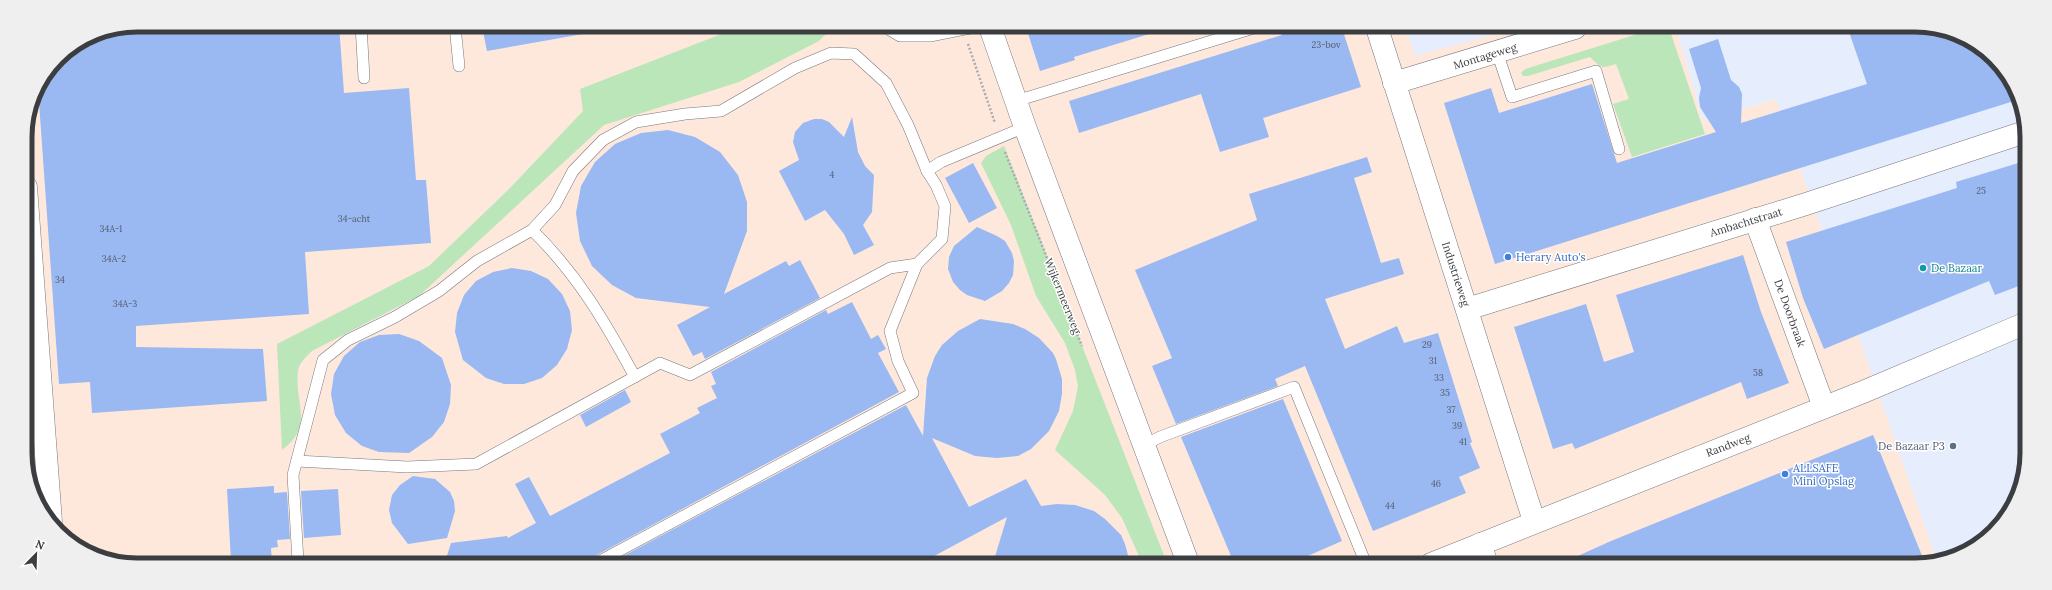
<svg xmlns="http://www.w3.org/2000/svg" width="2052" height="590" font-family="Lora,serif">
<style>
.built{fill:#e6edfc}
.industrial{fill:#fee8db}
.green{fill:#bbe6ba}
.building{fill:#9ab8f2}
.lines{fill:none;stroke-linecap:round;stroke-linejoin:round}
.service-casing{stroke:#75787f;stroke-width:12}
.minor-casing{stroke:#75787f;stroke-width:23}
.primary-casing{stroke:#75787f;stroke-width:23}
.path{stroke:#a9abb1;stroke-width:2.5;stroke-dasharray:2 2;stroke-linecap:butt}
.service{stroke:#fff;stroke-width:11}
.minor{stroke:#fff;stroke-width:22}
.primary{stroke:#fff;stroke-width:22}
.shop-dot{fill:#3f7fe0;stroke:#fff;stroke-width:1.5}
.culture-dot{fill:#0f9aa8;stroke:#fff;stroke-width:1.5}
.service-dot{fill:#5c6f8a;stroke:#fff;stroke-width:1.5}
.labels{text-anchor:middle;stroke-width:3;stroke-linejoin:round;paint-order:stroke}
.number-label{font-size:9px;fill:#535c6c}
.street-label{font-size:11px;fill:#3b3d40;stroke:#fff}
.shop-label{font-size:11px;fill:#366cbe;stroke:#fff;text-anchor:start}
.culture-label{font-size:11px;fill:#0d838f;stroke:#fff;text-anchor:start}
.service-label{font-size:11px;fill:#4e5e75;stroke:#fff;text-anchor:end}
.rim{fill:none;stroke:#3b3d40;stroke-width:5}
</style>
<rect width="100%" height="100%" fill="#f4f7fe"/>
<g class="built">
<path d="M 1392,28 L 1524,28 L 1402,63 Z"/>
<path d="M 1676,28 L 1944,29 L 1994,58 L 2025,116 L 2023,482 L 2008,515 L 1983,542 L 1929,562 L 1775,99 L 1703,121 Z"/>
</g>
<path class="industrial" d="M 137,25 L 1406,28 L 1415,56 L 1517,28 L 1676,28 L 1703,121 L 1776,99 L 1936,559 L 1922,565 L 108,561 L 53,527 L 27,474 L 25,130 L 34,94 L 58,58 L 94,33 Z"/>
<g class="green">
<path d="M 742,26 L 834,26 L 819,41 L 739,82 L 604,125 L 419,296 L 312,351 C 306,357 299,363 298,371 C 294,404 315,425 282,450 L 277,344 L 429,266 L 509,189 L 583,111 L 580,89 Z"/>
<path d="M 1657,28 L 1669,28 L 1705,134 L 1632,157 L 1613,104 L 1629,99 L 1616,64 C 1599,69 1602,68 1590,57 L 1528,76 L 1523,76 L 1521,73 L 1525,69 Z"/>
<path d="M 1004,146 L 1167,563 L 1142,563 L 1122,518 L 1105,495 L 1055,450 L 1073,411 L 1078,386 L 1075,370 L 1065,343 L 1036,296 L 1011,225 L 981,163 L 986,156 Z"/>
</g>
<g class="building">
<path d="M 137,25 L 339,25 L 344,93 L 409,88 L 416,180 L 426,180 L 431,243 L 305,252 L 309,314 L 136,326 L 136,347 L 263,349 L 267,401 L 92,413 L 90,382 L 59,384 L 38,88 L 58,58 L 94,33 Z"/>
<path d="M 482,26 L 582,26 L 583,34 L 487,51 Z"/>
<path d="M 1026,27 L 1158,27 L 1159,31 L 1074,57 L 1075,60 L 1040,71 Z"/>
<path d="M 1279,27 L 1342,28 L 1361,87 L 1263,118 L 1269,137 L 1220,152 L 1201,94 L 1079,133 L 1069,101 L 1282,35 Z"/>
<path d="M 1848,29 L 1944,29 L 1993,57 L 2017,100 L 1495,264 L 1444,103 L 1491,88 L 1499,113 L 1592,84 L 1617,163 L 1716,132 L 1700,107 L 1699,98 L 1701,88 L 1689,49 L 1718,39 L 1731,80 L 1739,87 L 1742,94 L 1741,123 L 1867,84 Z"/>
<path d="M 852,117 L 858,152 L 865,166 L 874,175 L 872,212 L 863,225 L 874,245 L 854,255 L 844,234 L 825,210 L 805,221 L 779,171 L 799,160 L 793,142 L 795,132 L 803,123 L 814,119 L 822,119 L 829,122 L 844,137 Z"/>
<path d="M 668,130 L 695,137 L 720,152 L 738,175 L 747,202 L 747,231 L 724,294 L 786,261 L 789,266 L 800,260 L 820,298 L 705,359 L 702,352 L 693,356 L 677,325 L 710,307 L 636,298 L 612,285 L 592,266 L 580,241 L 576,213 L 581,186 L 595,162 L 615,144 L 641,133 Z"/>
<path d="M 1367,157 L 1372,172 L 1354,178 L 1381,263 L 1399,258 L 1404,274 L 1325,299 L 1345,349 L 1397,326 L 1404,343 L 1438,333 L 1472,442 L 1470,443 L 1480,468 L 1459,477 L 1466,493 L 1373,531 L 1305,366 L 1275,379 L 1278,386 L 1176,424 L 1152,366 L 1172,358 L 1135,270 L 1257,220 L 1249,194 Z"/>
<path d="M 2025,161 L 2024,284 L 1995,295 L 1989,281 L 1824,349 L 1803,298 L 1786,242 L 1957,188 L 1956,182 Z"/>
<path d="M 973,163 L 997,208 L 969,223 L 945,178 Z"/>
<path d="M 977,227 L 997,236 L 1005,241 L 1012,253 L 1014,261 L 1013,275 L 1009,283 L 1002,291 L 985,301 L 967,295 L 960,290 L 953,282 L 948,269 L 949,257 L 954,246 Z"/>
<path d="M 1743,255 L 1761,312 L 1789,383 L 1747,399 L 1741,382 L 1575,449 L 1572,443 L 1553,449 L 1514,327 L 1586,304 L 1604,362 L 1634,352 L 1616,295 Z"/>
<path d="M 512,268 L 531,271 L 548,279 L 562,294 L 570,311 L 572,330 L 567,349 L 557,365 L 542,378 L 524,384 L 504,384 L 486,378 L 463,360 L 455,332 L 457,313 L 464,295 L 476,281 L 493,272 Z"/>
<path d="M 852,302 L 871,339 L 878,335 L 886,349 L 878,353 L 899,392 L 595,556 L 591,562 L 445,562 L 451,543 L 507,536 L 508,538 L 536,523 L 515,484 L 529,477 L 550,516 L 670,453 L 660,434 L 700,413 L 697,408 L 717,398 L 711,386 L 716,384 L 711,372 L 826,310 L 828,314 Z"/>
<path d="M 980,319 L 1013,324 L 1025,329 L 1039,338 L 1053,353 L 1056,359 L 1062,379 L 1062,394 L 1059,411 L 1049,431 L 1031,449 L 1018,456 L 997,458 L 975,456 L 932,438 L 969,507 L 1026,479 L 1041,506 L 1057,504 L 1075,505 L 1094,511 L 1105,519 L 1121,535 L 1125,544 L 1130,563 L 993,563 L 1007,517 L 921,563 L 612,562 L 906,405 L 923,436 L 927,378 L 935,356 L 942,345 L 958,331 Z"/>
<path d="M 399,334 L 419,341 L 442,358 L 451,385 L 450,404 L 444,422 L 432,437 L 409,453 L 379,452 L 362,446 L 346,433 L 335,415 L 331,394 L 334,374 L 344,356 L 360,342 L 379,335 Z"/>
<path d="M 625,390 L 631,402 L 586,427 L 580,415 Z"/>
<path d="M 1283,399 L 1342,541 L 1289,564 L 1234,563 L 1181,437 Z"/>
<path d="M 1873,435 L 1925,563 L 1560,564 L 1611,541 Z"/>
<path d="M 413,476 L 435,479 L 450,492 L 454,501 L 455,511 L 447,538 L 408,544 L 392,523 L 389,510 L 392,495 L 400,485 Z"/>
<path d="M 274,486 L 274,493 L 287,492 L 290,539 L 277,540 L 278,547 L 271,548 L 272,562 L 231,561 L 227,489 Z"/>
<path d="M 338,489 L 341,535 L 304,538 L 301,491 Z"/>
</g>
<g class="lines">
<defs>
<g id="service">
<path d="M 361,25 L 364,78"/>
<path d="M 455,26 L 459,66"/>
<path d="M 885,27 L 900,36 L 930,36 L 975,27"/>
<path d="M 1497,52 L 1512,97 L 1596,71 L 1619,149"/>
<path d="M 1016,101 L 1257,27"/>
<path d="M 532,230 C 578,275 605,322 635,377"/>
<path d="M 1144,445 L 1160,437 L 1294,387 L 1366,564"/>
<path d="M 297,461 L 407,467 L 476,464 L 660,363 L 690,375 L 890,268 L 917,264"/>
<path d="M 298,562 L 293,475 L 323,360 L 348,340 L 395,317 L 439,291 L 477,261 L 532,230 L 555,205 L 573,171 L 603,140 L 636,122 L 685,114 L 721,111 L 795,68 L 831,53 L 854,54 L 886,83 L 908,125 L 927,171"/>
<path d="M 598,562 L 913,393 L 898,361 L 890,331 L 917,264 L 942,239 L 945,206 L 936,185 L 927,171 L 941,162 L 1025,127"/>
</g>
<g id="minor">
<path d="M 1377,28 L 1534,521"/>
<path d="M 1394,83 L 1575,28"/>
<path d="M 26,187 L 51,522"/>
<path d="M 1755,219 L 1824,407"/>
<path d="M 1467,309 L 1806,204 L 2025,132"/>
<path d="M 1480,544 L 1487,564"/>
<path d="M 1431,564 L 1863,392 L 2024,324"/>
</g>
<path id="primary" d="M 990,27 L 1025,127 L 1188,563"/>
</defs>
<use href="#service" class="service-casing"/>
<use href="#minor" class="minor-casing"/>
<use href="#primary" class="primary-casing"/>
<g class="path">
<path d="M 968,44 L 995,123"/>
<path d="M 1005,152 L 1082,346"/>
</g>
<use href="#service" class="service"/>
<use href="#minor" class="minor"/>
<use href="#primary" class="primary"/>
</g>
<g class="shop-dot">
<circle cx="1508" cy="257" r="4"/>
<circle cx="1785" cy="474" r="4"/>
</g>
<circle class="culture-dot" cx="1923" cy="268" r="4"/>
<circle class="service-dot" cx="1953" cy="446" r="4"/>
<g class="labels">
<g class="number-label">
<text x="1326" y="48">23-bov</text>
<text x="832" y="178">4</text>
<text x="1981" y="194">25</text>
<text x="354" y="222">34-acht</text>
<text x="111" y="232">34A-1</text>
<text x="114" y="262">34A-2</text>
<text x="60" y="283">34</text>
<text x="125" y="307">34A-3</text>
<text x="1427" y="348">29</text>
<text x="1433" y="364">31</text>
<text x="1758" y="376">58</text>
<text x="1439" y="381">33</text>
<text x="1445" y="396">35</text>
<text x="1451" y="413">37</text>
<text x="1457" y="429">39</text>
<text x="1463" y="445">41</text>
<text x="1436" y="487">46</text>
<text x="1390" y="509">44</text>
</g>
<g class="street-label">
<text transform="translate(1485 56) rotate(-17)" y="4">Montageweg</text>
<text transform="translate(1746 222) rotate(-17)" y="4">Ambachtstraat</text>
<text transform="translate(1456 274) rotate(72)" y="4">Industrieweg</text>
<text transform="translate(1063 296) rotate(68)" y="4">Wijkermeerweg</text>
<text transform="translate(1790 313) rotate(70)" y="4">De Doorbraak</text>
<text transform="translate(1728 445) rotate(-21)" y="4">Randweg</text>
</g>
<g class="shop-label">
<text x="1516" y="261">Herary Auto's</text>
<text x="1793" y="472">ALLSAFE<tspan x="1793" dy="13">Mini Opslag</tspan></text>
</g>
<g class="culture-label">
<text x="1931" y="272">De Bazaar</text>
</g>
<g class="service-label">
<text x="1945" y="450">De Bazaar P3</text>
</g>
</g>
<path d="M0 0H2052V590H0ZM137 32H1915A105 105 0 0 1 2020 137V453A105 105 0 0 1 1915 558H137A105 105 0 0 1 32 453V137A105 105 0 0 1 137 32Z" fill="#efeff0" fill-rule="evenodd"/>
<path class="rim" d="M137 32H1915A105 105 0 0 1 2020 137V453A105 105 0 0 1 1915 558H137A105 105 0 0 1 32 453V137A105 105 0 0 1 137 32Z"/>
<g transform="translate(36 554) rotate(23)" stroke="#ffffff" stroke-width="3" paint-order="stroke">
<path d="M0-3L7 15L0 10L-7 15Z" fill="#3b3d40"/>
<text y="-6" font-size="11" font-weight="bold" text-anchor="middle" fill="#3b3d40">N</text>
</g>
</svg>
